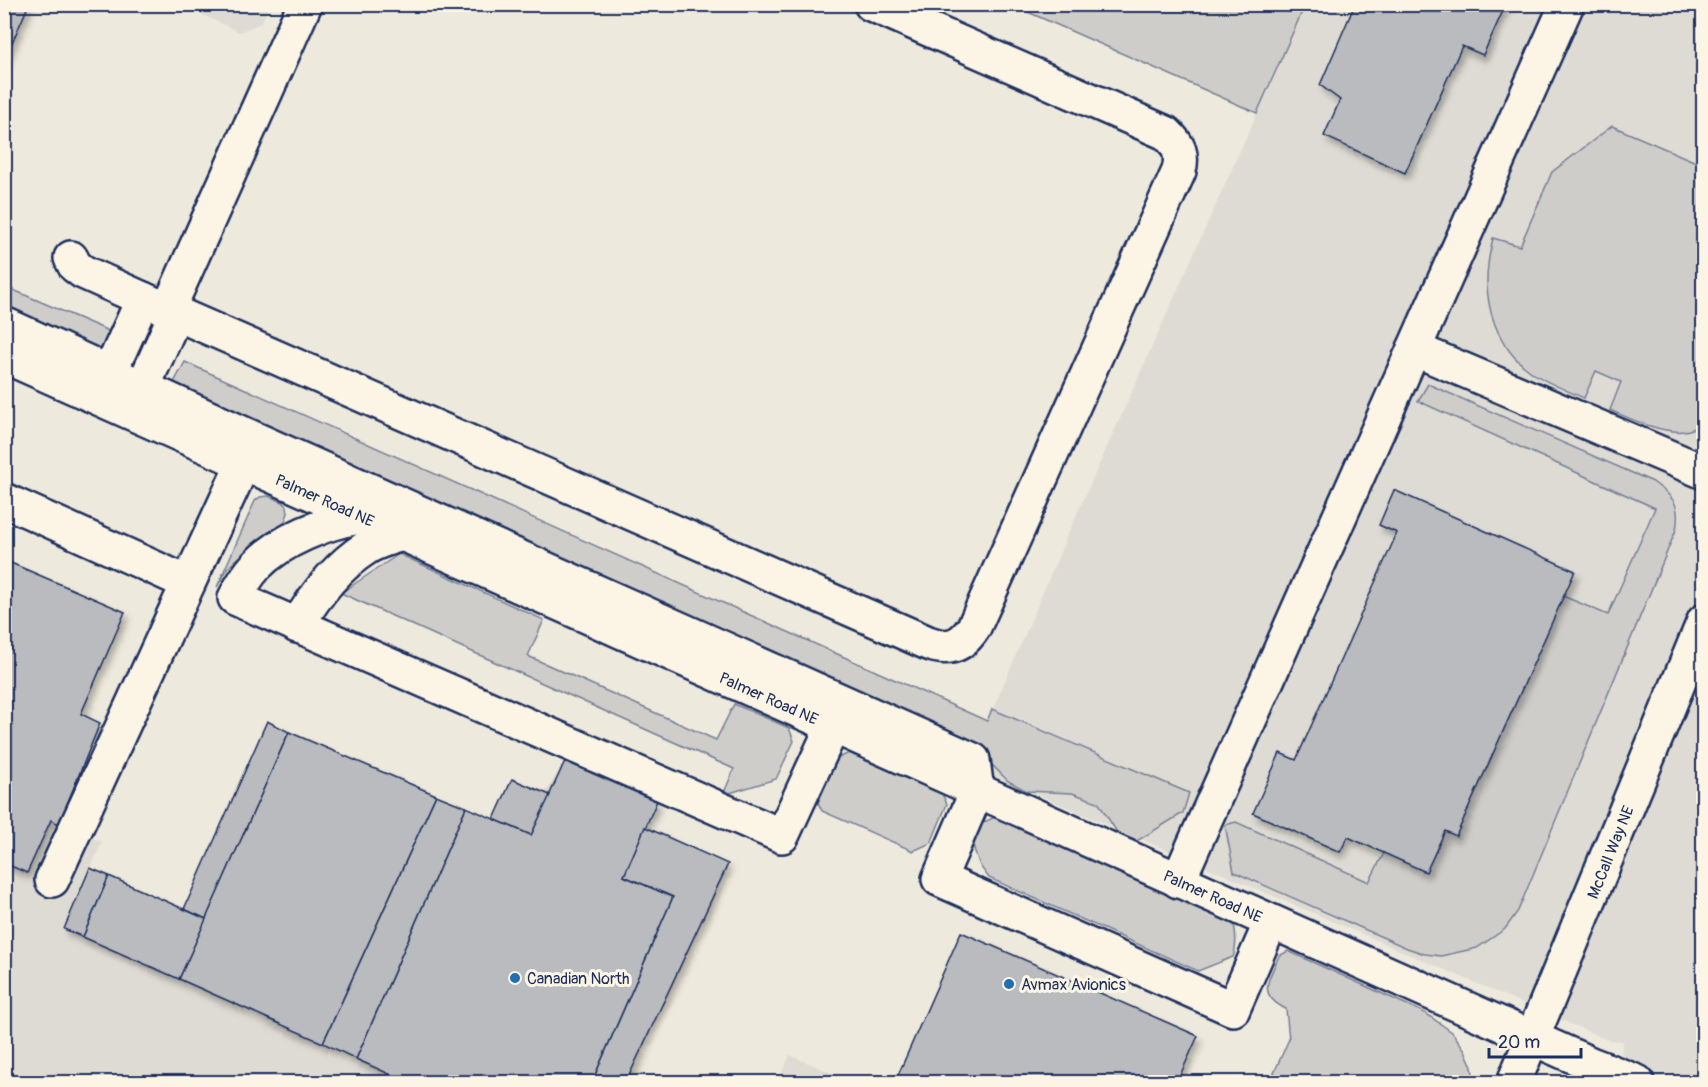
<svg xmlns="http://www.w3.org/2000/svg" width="1708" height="1087" font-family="Pangolin,sans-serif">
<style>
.built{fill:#dedbd4}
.green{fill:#cfcdca;stroke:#757e94;stroke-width:1.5}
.building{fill:#babbbe;stroke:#1b2f5e;stroke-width:1.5;filter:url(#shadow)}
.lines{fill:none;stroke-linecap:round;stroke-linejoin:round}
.minor-casing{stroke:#1b2f5e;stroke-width:38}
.minor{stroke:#fcf5e5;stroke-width:33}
.poi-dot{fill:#1f6fb2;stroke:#fcf5e5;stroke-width:2}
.labels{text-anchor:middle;stroke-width:6;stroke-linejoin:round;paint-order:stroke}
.street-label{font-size:16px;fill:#1b2f5e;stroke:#fcf5e5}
.poi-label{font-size:16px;fill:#1b2f5e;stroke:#fcf5e5;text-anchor:start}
</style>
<defs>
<filter id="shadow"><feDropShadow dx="3.5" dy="6" stdDeviation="3" flood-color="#0004"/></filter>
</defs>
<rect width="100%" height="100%" fill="#eee9dd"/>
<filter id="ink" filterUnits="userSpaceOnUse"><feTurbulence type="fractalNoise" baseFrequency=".0167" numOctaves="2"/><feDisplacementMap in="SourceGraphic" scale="12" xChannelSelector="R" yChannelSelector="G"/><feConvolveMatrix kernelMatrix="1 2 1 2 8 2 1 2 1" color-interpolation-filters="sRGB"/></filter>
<g filter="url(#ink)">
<g class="built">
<path d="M 182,5 L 270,4 L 270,5 L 261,23 L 239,32 Z"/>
<path d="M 1012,5 L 1703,5 L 1703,1082 L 1620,1082 L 1622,1041 L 1608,1040 L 969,765 L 1068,534 L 1257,113 Z"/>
<path d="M 5,560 L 125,612 L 81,714 L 100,723 L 59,824 L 102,842 L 90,869 L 183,909 L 267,721 L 494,819 L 512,779 L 545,793 L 565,761 L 657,801 L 646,827 L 728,864 L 626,1082 L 5,1082 Z"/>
<path d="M 790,1055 L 853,1082 L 778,1082 Z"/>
</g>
<g class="green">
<path d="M 1012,5 L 1305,4 L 1305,5 L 1257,113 Z"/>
<path d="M 1612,126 L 1703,165 L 1703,425 C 1697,427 1691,430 1685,431 C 1662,434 1631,419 1610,410 L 1621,382 L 1596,371 L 1584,398 C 1566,390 1546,383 1530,371 C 1497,347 1483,305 1488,265 C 1489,256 1491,247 1493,238 L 1520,246 L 1552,172 Z"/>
<path d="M 4,286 L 118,335 L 106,362 L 5,319 Z"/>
<path d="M 185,362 L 987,721 L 992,709 L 1189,793 L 1183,813 L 1137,841 L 1118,834 L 1098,802 L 1072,793 L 1027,791 L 1008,781 L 984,757 L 171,388 Z"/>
<path d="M 1428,384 L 1653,482 C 1673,497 1681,503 1676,530 L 1518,911 L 1505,929 L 1477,948 L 1441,956 L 1425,954 L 1407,948 L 1234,872 L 1225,825 L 1236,822 L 1369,882 L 1384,853 L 1445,831 L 1563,596 L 1608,615 L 1655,508 L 1418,401 Z"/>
<path d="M 268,496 L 283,502 L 287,506 L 288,513 L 282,530 L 237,559 L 228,568 L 217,587 L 255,501 L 260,497 Z"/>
<path d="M 399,554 L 544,620 L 528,656 L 716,740 L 734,704 L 789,728 L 794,741 L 776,779 L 723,795 L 734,769 L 341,593 Z"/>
<path d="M 849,753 L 942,794 L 947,804 L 931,843 L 913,851 L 822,811 L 816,798 L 832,761 Z"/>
<path d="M 997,816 L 1234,923 C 1236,934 1237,946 1233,957 L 1198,971 L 989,878 L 980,866 L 974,849 L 974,837 L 982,823 Z"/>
<path d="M 1288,951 L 1425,1013 L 1452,1032 L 1465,1050 L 1472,1067 L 1474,1082 L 1270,1082 L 1289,1039 L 1286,1009 C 1256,994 1269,980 1279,956 Z"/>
</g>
<g class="building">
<path d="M 4,4 L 29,4 L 4,61 Z"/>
<path d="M 1355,4 L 1506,4 L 1483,55 L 1462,46 L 1405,173 L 1324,136 L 1340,100 L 1320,85 Z"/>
<path d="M 1394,490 L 1575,571 L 1456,836 L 1445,831 L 1426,872 L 1348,837 L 1340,852 L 1253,813 L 1280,753 L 1296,760 L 1397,533 L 1379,525 Z"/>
<path d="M 4,560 L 125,612 L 81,714 L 100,723 L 59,824 L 51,820 L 27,873 L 4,863 L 4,809 L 9,800 L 4,798 L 4,787 L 9,777 L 4,775 Z"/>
<path d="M 267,721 L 289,732 L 206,919 L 184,909 Z"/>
<path d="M 289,732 L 436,795 L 323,1043 L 179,979 Z"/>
<path d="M 565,761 L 657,801 L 624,876 L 673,897 L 592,1082 L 407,1082 L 356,1059 L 466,807 L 531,835 Z"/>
<path d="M 512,779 L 550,795 L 531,835 L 494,819 Z"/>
<path d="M 436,795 L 466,807 L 356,1059 L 323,1043 Z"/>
<path d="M 645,827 L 728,864 L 626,1082 L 592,1082 L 673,897 L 624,876 Z"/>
<path d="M 90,868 L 109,876 L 83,937 L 64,929 Z"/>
<path d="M 109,876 L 206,919 L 179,979 L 83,937 Z"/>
<path d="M 961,932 L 1198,1036 L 1177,1082 L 895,1082 Z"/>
</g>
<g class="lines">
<defs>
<g id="minor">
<path d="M 71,258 L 75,266 L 83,272 L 143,299 L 928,643 C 949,651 962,646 974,627 L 1179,171 C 1183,154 1179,145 1166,133 L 871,4"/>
<path d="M 168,310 L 305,4"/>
<path d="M 4,324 L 255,439 L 973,760 L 977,791 L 939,879 L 1233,1009 L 1271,922"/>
<path d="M 1414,349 L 1704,472"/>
<path d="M 4,356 L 1593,1065 L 1637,1082"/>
<path d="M 102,390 L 143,299"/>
<path d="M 135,405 L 176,313"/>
<path d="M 4,500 L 188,583"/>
<path d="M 361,517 C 327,521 279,541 256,566 C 247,576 241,586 235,598 L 782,836 L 833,726"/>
<path d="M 297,626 C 315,595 336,567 366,548 C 377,541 390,538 402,534"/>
<path d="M 52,880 L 243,464"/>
<path d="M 1178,881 L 1567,4"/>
<path d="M 1514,1082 L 1704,621"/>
</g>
</defs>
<use href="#minor" class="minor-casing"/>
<use href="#minor" class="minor"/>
</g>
</g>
<g class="poi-dot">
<circle cx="515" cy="978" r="6"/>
<circle cx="1009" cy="984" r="6"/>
</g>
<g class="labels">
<g class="street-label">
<text transform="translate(325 500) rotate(24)" y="6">Palmer Road NE</text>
<text transform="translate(769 698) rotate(24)" y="6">Palmer Road NE</text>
<text transform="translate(1610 852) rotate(-68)" y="6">McCall Way NE</text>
<text transform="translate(1213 896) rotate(24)" y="6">Palmer Road NE</text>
</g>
<g class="poi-label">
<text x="527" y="984">Canadian North</text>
<text x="1021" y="990">Avmax Avionics</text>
</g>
</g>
<rect width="1708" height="1087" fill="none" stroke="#fcf5e5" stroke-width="24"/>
<rect x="12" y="12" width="1684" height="1063" fill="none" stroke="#1b2f5e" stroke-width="2" filter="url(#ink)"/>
<path d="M1489 1048v9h92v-9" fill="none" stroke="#1b2f5e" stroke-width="3"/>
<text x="1498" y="1048" font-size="18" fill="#1b2f5e" stroke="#fcf5e5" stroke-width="4.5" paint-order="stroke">20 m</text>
</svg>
